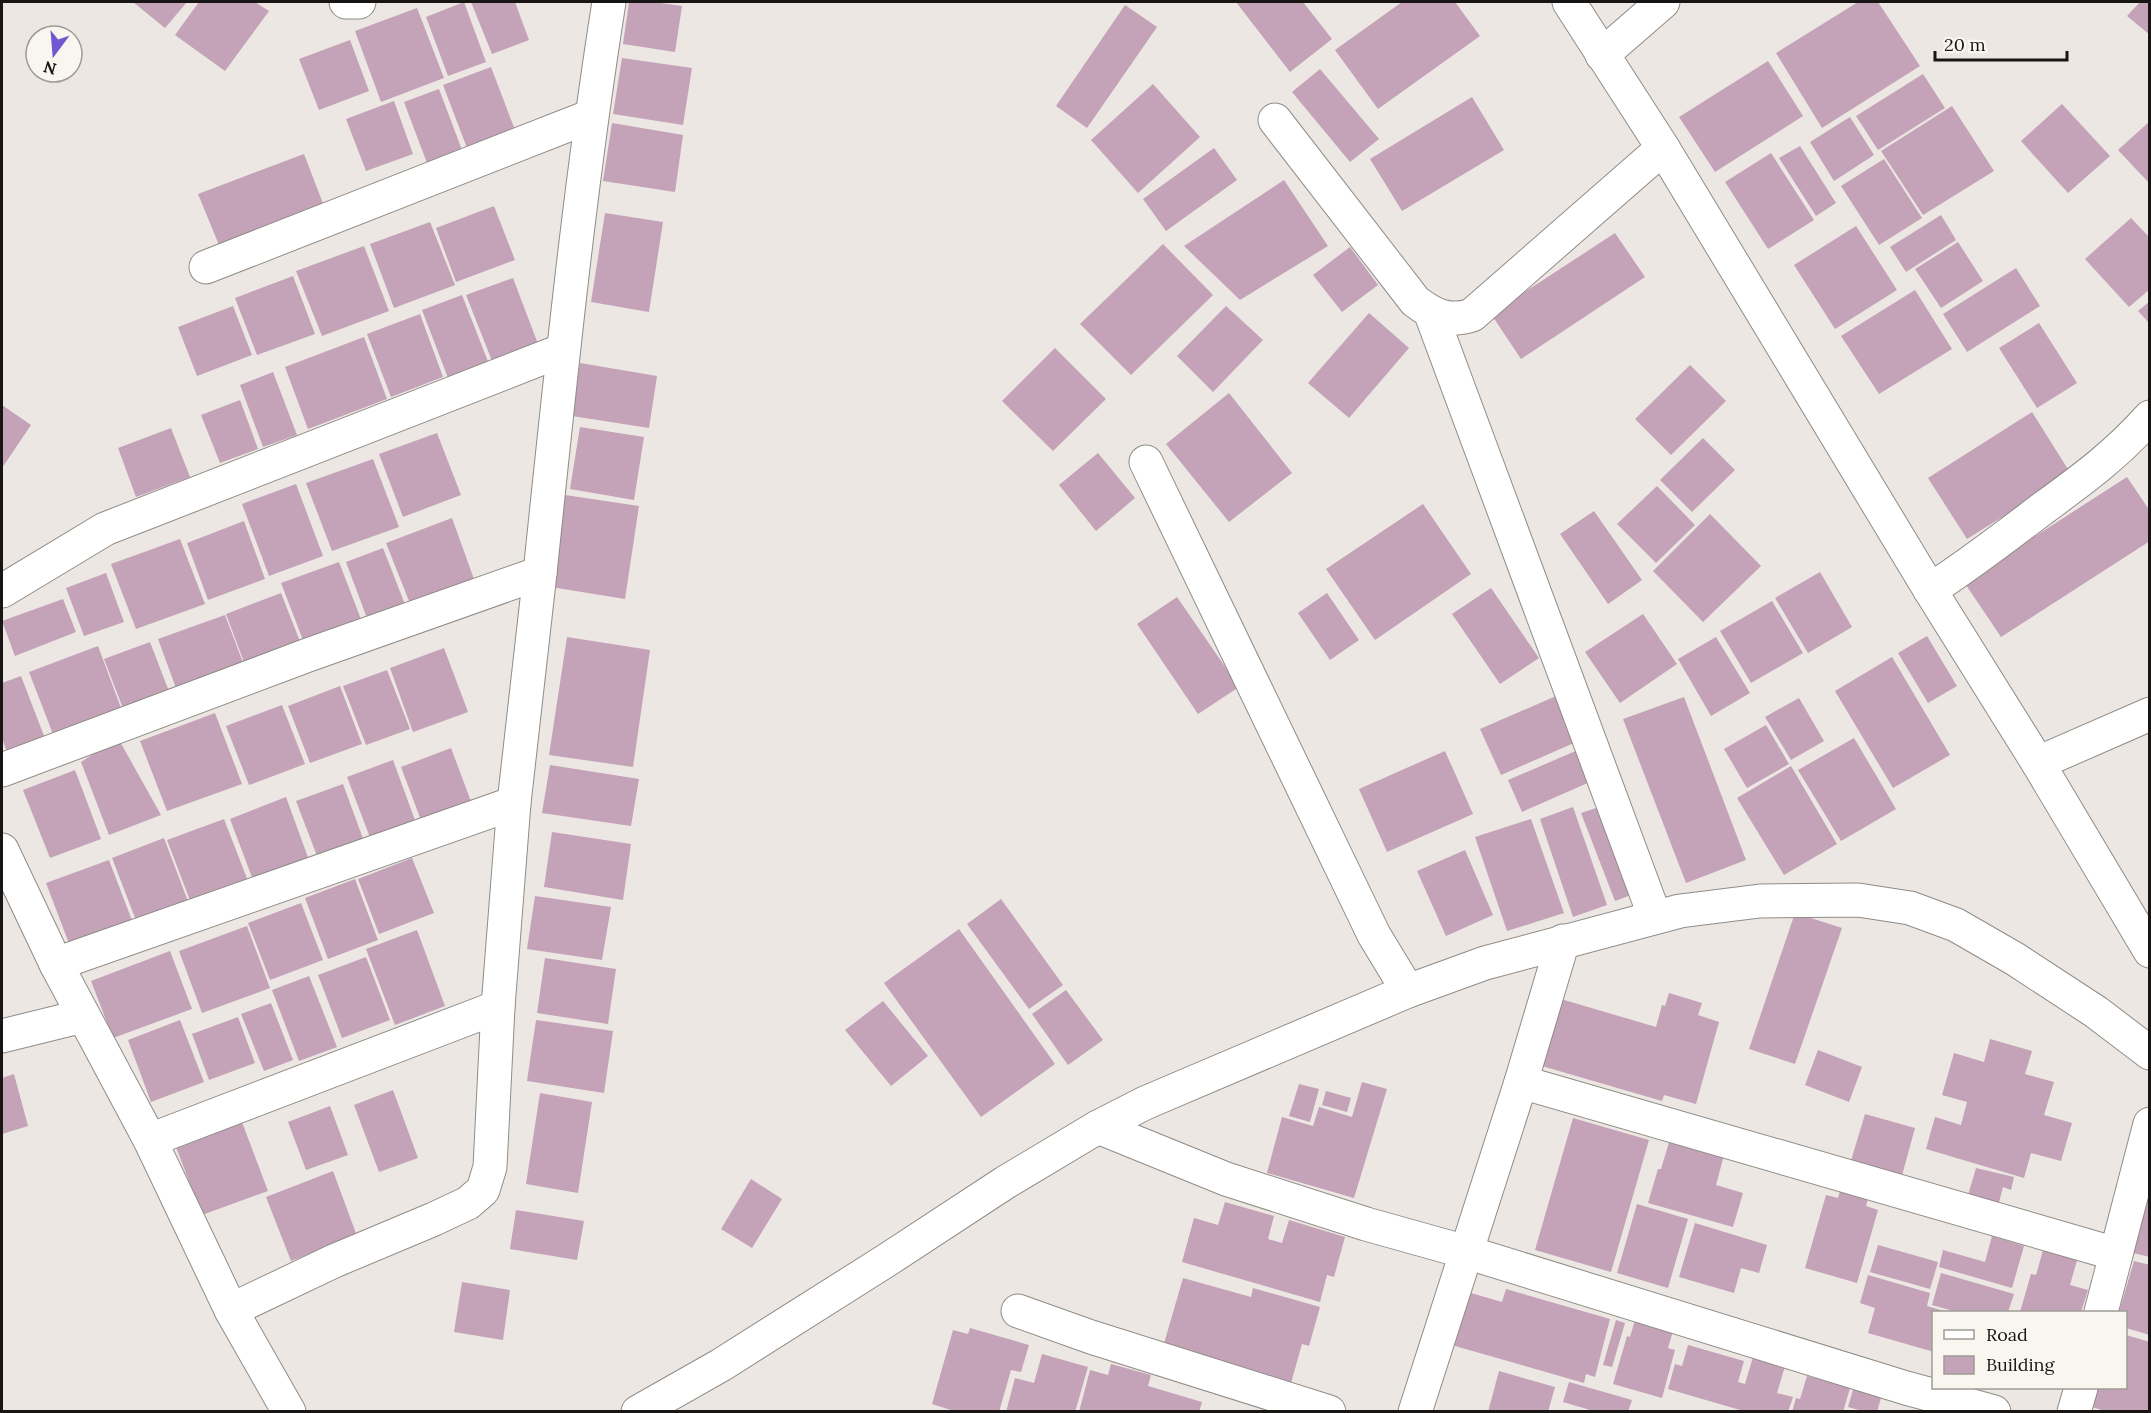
<svg xmlns="http://www.w3.org/2000/svg" width="2151" height="1413" font-family="Lora,serif">
<style>
.building{fill:#c4a2b8}
.lines{fill:none;stroke-linecap:round;stroke-linejoin:round}
.minor-casing{stroke:#908c87;stroke-width:35}
.tertiary-casing{stroke:#908c87;stroke-width:35}
.minor{stroke:#fff;stroke-width:33}
.tertiary{stroke:#fff;stroke-width:33}
</style>
<rect width="100%" height="100%" fill="#ece7e2"/>
<g class="building">
<path d="M 133,2 L 187,2 L 165,28 Z"/>
<path d="M 199,2 L 255,2 L 269,11 L 225,71 L 175,35 Z"/>
<path d="M 464,2 L 486,62 L 448,76 L 426,17 Z"/>
<path d="M 471,2 L 515,2 L 529,40 L 492,54 Z"/>
<path d="M 629,2 L 653,2 L 682,6 L 675,52 L 623,44 Z"/>
<path d="M 1236,2 L 1303,2 L 1332,39 L 1290,72 Z"/>
<path d="M 1402,2 L 1455,2 L 1480,36 L 1378,109 L 1335,50 Z"/>
<path d="M 1858,2 L 1878,2 L 1920,66 L 1822,128 L 1776,53 Z"/>
<path d="M 2140,2 L 2150,2 L 2150,35 L 2127,16 Z"/>
<path d="M 1125,5 L 1157,27 L 1087,128 L 1056,106 Z"/>
<path d="M 417,8 L 444,78 L 381,102 L 355,31 Z"/>
<path d="M 350,40 L 369,91 L 319,110 L 299,59 Z"/>
<path d="M 622,58 L 692,68 L 683,125 L 613,114 Z"/>
<path d="M 1768,61 L 1803,116 L 1715,172 L 1679,117 Z"/>
<path d="M 491,67 L 515,130 L 467,148 L 443,85 Z"/>
<path d="M 1320,69 L 1379,139 L 1350,162 L 1292,92 Z"/>
<path d="M 1923,74 L 1945,108 L 1878,150 L 1856,116 Z"/>
<path d="M 1153,84 L 1200,137 L 1138,193 L 1091,140 Z"/>
<path d="M 439,89 L 462,150 L 427,163 L 404,102 Z"/>
<path d="M 1472,97 L 1504,150 L 1402,211 L 1370,159 Z"/>
<path d="M 394,101 L 413,154 L 366,171 L 346,119 Z"/>
<path d="M 2062,104 L 2110,156 L 2068,193 L 2021,141 Z"/>
<path d="M 1952,106 L 1994,171 L 1923,215 L 1881,151 Z"/>
<path d="M 1850,117 L 1874,155 L 1834,181 L 1810,142 Z"/>
<path d="M 2150,121 L 2150,184 L 2118,150 Z"/>
<path d="M 612,123 L 683,135 L 675,192 L 603,181 Z"/>
<path d="M 1800,146 L 1836,203 L 1816,216 L 1779,158 Z"/>
<path d="M 1214,148 L 1237,180 L 1166,231 L 1143,199 Z"/>
<path d="M 1771,153 L 1814,220 L 1768,249 L 1725,182 Z"/>
<path d="M 304,154 L 324,206 L 219,245 L 198,194 Z"/>
<path d="M 1884,159 L 1922,218 L 1879,245 L 1841,186 Z"/>
<path d="M 1284,180 L 1328,246 L 1240,300 L 1184,246 Z"/>
<path d="M 494,206 L 515,260 L 456,282 L 436,228 Z"/>
<path d="M 605,213 L 663,222 L 649,312 L 591,302 Z"/>
<path d="M 1941,215 L 1956,240 L 1906,272 L 1890,247 Z"/>
<path d="M 2131,218 L 2150,238 L 2150,289 L 2129,307 L 2085,259 Z"/>
<path d="M 430,222 L 455,285 L 394,308 L 370,244 Z"/>
<path d="M 1856,226 L 1897,290 L 1835,329 L 1794,265 Z"/>
<path d="M 1615,233 L 1645,277 L 1521,359 L 1491,314 Z"/>
<path d="M 1958,242 L 1983,281 L 1941,308 L 1915,269 Z"/>
<path d="M 1163,244 L 1213,295 L 1131,375 L 1080,324 Z"/>
<path d="M 364,246 L 389,311 L 322,336 L 296,271 Z"/>
<path d="M 1350,247 L 1378,285 L 1342,312 L 1313,275 Z"/>
<path d="M 2016,268 L 2040,306 L 1967,352 L 1943,314 Z"/>
<path d="M 293,276 L 315,334 L 257,355 L 235,298 Z"/>
<path d="M 513,278 L 538,344 L 492,361 L 466,295 Z"/>
<path d="M 1915,290 L 1952,349 L 1879,394 L 1841,336 Z"/>
<path d="M 462,295 L 489,364 L 448,378 L 422,310 Z"/>
<path d="M 2150,301 L 2150,324 L 2138,311 Z"/>
<path d="M 233,306 L 252,355 L 197,376 L 178,327 Z"/>
<path d="M 1226,306 L 1263,340 L 1213,392 L 1177,356 Z"/>
<path d="M 1369,313 L 1409,348 L 1349,418 L 1308,383 Z"/>
<path d="M 420,314 L 443,377 L 391,397 L 367,334 Z"/>
<path d="M 2039,323 L 2077,383 L 2037,408 L 1999,348 Z"/>
<path d="M 364,337 L 387,399 L 308,429 L 285,367 Z"/>
<path d="M 1055,348 L 1106,399 L 1053,451 L 1002,401 Z"/>
<path d="M 580,363 L 657,376 L 649,428 L 572,416 Z"/>
<path d="M 1690,365 L 1726,401 L 1671,455 L 1635,419 Z"/>
<path d="M 273,372 L 297,435 L 263,447 L 240,385 Z"/>
<path d="M 1229,393 L 1292,473 L 1229,522 L 1166,444 Z"/>
<path d="M 240,400 L 258,449 L 220,463 L 201,415 Z"/>
<path d="M 2,405 L 31,425 L 2,468 Z"/>
<path d="M 2032,412 L 2071,474 L 1967,539 L 1928,478 Z"/>
<path d="M 580,427 L 644,437 L 634,500 L 570,489 Z"/>
<path d="M 171,428 L 190,477 L 136,497 L 118,448 Z"/>
<path d="M 437,433 L 461,495 L 403,517 L 379,454 Z"/>
<path d="M 1703,438 L 1735,470 L 1692,512 L 1660,480 Z"/>
<path d="M 1098,453 L 1135,498 L 1096,531 L 1059,485 Z"/>
<path d="M 373,459 L 399,527 L 332,551 L 306,483 Z"/>
<path d="M 2127,477 L 2150,511 L 2150,541 L 2001,637 L 1964,582 Z"/>
<path d="M 296,484 L 323,556 L 269,576 L 242,504 Z"/>
<path d="M 1657,486 L 1695,525 L 1656,563 L 1617,524 Z"/>
<path d="M 565,495 L 639,506 L 625,599 L 551,587 Z"/>
<path d="M 1423,504 L 1471,574 L 1375,640 L 1326,569 Z"/>
<path d="M 1594,511 L 1642,580 L 1608,604 L 1560,534 Z"/>
<path d="M 1710,514 L 1761,566 L 1703,622 L 1653,571 Z"/>
<path d="M 452,518 L 475,582 L 411,606 L 386,543 Z"/>
<path d="M 244,521 L 265,579 L 208,600 L 187,543 Z"/>
<path d="M 180,539 L 205,604 L 136,629 L 111,564 Z"/>
<path d="M 383,548 L 406,607 L 368,621 L 346,562 Z"/>
<path d="M 339,562 L 364,627 L 306,648 L 281,583 Z"/>
<path d="M 1820,572 L 1852,627 L 1808,653 L 1775,598 Z"/>
<path d="M 106,573 L 124,622 L 84,636 L 66,588 Z"/>
<path d="M 1491,588 L 1539,658 L 1500,684 L 1452,614 Z"/>
<path d="M 281,593 L 303,649 L 247,670 L 226,614 Z"/>
<path d="M 1327,593 L 1359,640 L 1330,660 L 1298,613 Z"/>
<path d="M 1177,597 L 1239,687 L 1198,714 L 1137,624 Z"/>
<path d="M 63,599 L 76,632 L 15,656 L 2,621 Z"/>
<path d="M 1772,601 L 1803,653 L 1751,683 L 1720,631 Z"/>
<path d="M 1643,614 L 1677,664 L 1620,703 L 1585,652 Z"/>
<path d="M 225,615 L 247,673 L 180,699 L 158,639 Z"/>
<path d="M 1927,636 L 1957,686 L 1928,703 L 1898,653 Z"/>
<path d="M 567,637 L 650,650 L 633,767 L 549,755 Z"/>
<path d="M 1716,637 L 1750,693 L 1711,716 L 1678,659 Z"/>
<path d="M 150,642 L 170,694 L 124,711 L 104,659 Z"/>
<path d="M 98,646 L 124,716 L 56,742 L 29,672 Z"/>
<path d="M 444,648 L 468,712 L 413,732 L 390,668 Z"/>
<path d="M 1892,657 L 1950,755 L 1893,788 L 1835,691 Z"/>
<path d="M 387,670 L 410,729 L 366,745 L 343,686 Z"/>
<path d="M 21,676 L 46,741 L 8,755 L 2,738 L 2,683 Z"/>
<path d="M 340,686 L 362,744 L 310,763 L 288,706 Z"/>
<path d="M 1563,693 L 1583,739 L 1501,775 L 1480,729 Z"/>
<path d="M 1684,697 L 1746,860 L 1686,883 L 1623,719 Z"/>
<path d="M 1799,698 L 1824,741 L 1791,760 L 1765,717 Z"/>
<path d="M 282,705 L 305,764 L 249,785 L 226,726 Z"/>
<path d="M 215,713 L 242,784 L 167,811 L 140,741 Z"/>
<path d="M 1766,725 L 1789,764 L 1747,788 L 1724,749 Z"/>
<path d="M 118,738 L 161,815 L 109,835 L 81,762 Z"/>
<path d="M 1854,738 L 1896,809 L 1841,841 L 1798,770 Z"/>
<path d="M 1585,747 L 1599,778 L 1522,812 L 1508,780 Z"/>
<path d="M 451,748 L 472,804 L 422,823 L 401,767 Z"/>
<path d="M 1445,751 L 1473,814 L 1387,852 L 1359,789 Z"/>
<path d="M 393,760 L 416,823 L 371,840 L 347,777 Z"/>
<path d="M 550,765 L 639,779 L 631,826 L 542,813 Z"/>
<path d="M 1791,766 L 1837,844 L 1784,875 L 1737,798 Z"/>
<path d="M 75,770 L 101,839 L 50,858 L 23,790 Z"/>
<path d="M 343,784 L 365,844 L 319,861 L 296,801 Z"/>
<path d="M 286,797 L 309,860 L 253,880 L 230,819 Z"/>
<path d="M 1605,805 L 1639,892 L 1615,901 L 1581,813 Z"/>
<path d="M 1573,807 L 1607,905 L 1573,917 L 1540,819 Z"/>
<path d="M 224,819 L 248,881 L 191,903 L 167,840 Z"/>
<path d="M 1531,819 L 1564,913 L 1507,931 L 1475,837 Z"/>
<path d="M 552,832 L 631,844 L 623,900 L 544,887 Z"/>
<path d="M 164,838 L 189,904 L 137,923 L 112,858 Z"/>
<path d="M 1465,850 L 1493,915 L 1446,936 L 1417,871 Z"/>
<path d="M 412,858 L 434,913 L 379,934 L 358,879 Z"/>
<path d="M 109,860 L 133,923 L 70,946 L 46,883 Z"/>
<path d="M 355,879 L 378,940 L 328,959 L 305,898 Z"/>
<path d="M 535,896 L 611,907 L 602,960 L 527,949 Z"/>
<path d="M 1001,899 L 1063,985 L 1029,1009 L 967,924 Z"/>
<path d="M 301,903 L 323,960 L 270,980 L 248,923 Z"/>
<path d="M 1795,913 L 1842,928 L 1795,1064 L 1749,1049 Z"/>
<path d="M 247,926 L 270,988 L 202,1013 L 179,951 Z"/>
<path d="M 959,929 L 1055,1064 L 981,1117 L 884,983 Z"/>
<path d="M 417,930 L 445,1006 L 395,1025 L 366,949 Z"/>
<path d="M 170,951 L 192,1009 L 113,1038 L 91,981 Z"/>
<path d="M 366,957 L 390,1020 L 342,1038 L 318,975 Z"/>
<path d="M 545,958 L 616,969 L 608,1024 L 537,1013 Z"/>
<path d="M 309,976 L 337,1047 L 299,1061 L 272,990 Z"/>
<path d="M 1066,990 L 1103,1040 L 1068,1065 L 1032,1014 Z"/>
<path d="M 1669,993 L 1702,1003 L 1698,1015 L 1719,1022 L 1696,1104 L 1664,1095 L 1662,1101 L 1535,1064 L 1554,997 L 1656,1027 L 1662,1005 L 1665,1006 Z"/>
<path d="M 883,1001 L 928,1056 L 891,1086 L 845,1030 Z"/>
<path d="M 271,1003 L 293,1060 L 264,1071 L 241,1014 Z"/>
<path d="M 238,1017 L 255,1063 L 209,1080 L 192,1034 Z"/>
<path d="M 180,1020 L 204,1082 L 151,1102 L 128,1040 Z"/>
<path d="M 536,1020 L 613,1031 L 604,1093 L 527,1081 Z"/>
<path d="M 1990,1039 L 2032,1051 L 2025,1074 L 2054,1082 L 2044,1115 L 2072,1123 L 2061,1161 L 2031,1153 L 2024,1178 L 1926,1149 L 1935,1117 L 1961,1125 L 1967,1102 L 1942,1095 L 1954,1053 L 1984,1062 Z"/>
<path d="M 1818,1050 L 1862,1067 L 1849,1102 L 1805,1085 Z"/>
<path d="M 14,1074 L 28,1126 L 2,1134 L 2,1078 Z"/>
<path d="M 1362,1082 L 1387,1089 L 1354,1198 L 1267,1173 L 1282,1117 L 1313,1126 L 1319,1107 L 1352,1117 Z"/>
<path d="M 1299,1084 L 1319,1089 L 1310,1122 L 1289,1116 Z"/>
<path d="M 393,1090 L 418,1158 L 379,1172 L 354,1105 Z"/>
<path d="M 1326,1091 L 1351,1098 L 1347,1112 L 1322,1105 Z"/>
<path d="M 540,1093 L 592,1102 L 578,1193 L 526,1184 Z"/>
<path d="M 330,1106 L 348,1155 L 306,1170 L 288,1122 Z"/>
<path d="M 1865,1114 L 1915,1128 L 1901,1179 L 1850,1164 Z"/>
<path d="M 240,1117 L 268,1191 L 202,1215 L 174,1142 Z"/>
<path d="M 1573,1118 L 1649,1140 L 1611,1272 L 1535,1250 Z"/>
<path d="M 1670,1139 L 1724,1155 L 1716,1185 L 1743,1193 L 1733,1227 L 1648,1203 L 1658,1169 L 1661,1169 Z"/>
<path d="M 1976,1168 L 2014,1177 L 2011,1190 L 2003,1187 L 1997,1210 L 1966,1202 Z"/>
<path d="M 333,1171 L 357,1236 L 291,1261 L 266,1197 Z"/>
<path d="M 751,1179 L 782,1199 L 752,1248 L 721,1229 Z"/>
<path d="M 2150,1183 L 2150,1257 L 2129,1252 Z"/>
<path d="M 1840,1191 L 1868,1198 L 1866,1206 L 1878,1210 L 1857,1283 L 1805,1268 L 1826,1195 L 1838,1198 Z"/>
<path d="M 1225,1202 L 1274,1216 L 1268,1239 L 1282,1243 L 1289,1220 L 1345,1237 L 1334,1277 L 1327,1275 L 1320,1302 L 1182,1262 L 1194,1218 L 1218,1225 Z"/>
<path d="M 1637,1204 L 1688,1219 L 1668,1288 L 1617,1273 Z"/>
<path d="M 516,1210 L 584,1221 L 577,1260 L 510,1249 Z"/>
<path d="M 1695,1223 L 1767,1245 L 1759,1273 L 1741,1268 L 1734,1293 L 1679,1277 Z"/>
<path d="M 1992,1236 L 2024,1246 L 2012,1288 L 1939,1267 L 1943,1250 L 1985,1262 Z"/>
<path d="M 1878,1245 L 1938,1262 L 1930,1289 L 1870,1272 Z"/>
<path d="M 2044,1247 L 2078,1257 L 2070,1285 L 2088,1290 L 2081,1312 L 2020,1312 L 2031,1274 L 2036,1275 Z"/>
<path d="M 2134,1261 L 2150,1265 L 2150,1335 L 2126,1328 L 2126,1312 L 2119,1312 Z"/>
<path d="M 1941,1273 L 2014,1294 L 2008,1312 L 1957,1312 L 1932,1305 Z"/>
<path d="M 1868,1275 L 1930,1293 L 1927,1306 L 1947,1312 L 1934,1312 L 1934,1352 L 1868,1333 L 1875,1308 L 1860,1303 Z"/>
<path d="M 1183,1278 L 1251,1297 L 1253,1288 L 1320,1307 L 1309,1346 L 1302,1344 L 1291,1383 L 1163,1347 Z"/>
<path d="M 462,1282 L 510,1290 L 503,1340 L 454,1332 Z"/>
<path d="M 1506,1289 L 1610,1319 L 1595,1377 L 1586,1374 L 1584,1383 L 1448,1344 L 1464,1291 L 1502,1302 Z"/>
<path d="M 1616,1320 L 1625,1323 L 1612,1367 L 1603,1365 Z"/>
<path d="M 1635,1320 L 1673,1331 L 1668,1348 L 1675,1350 L 1662,1398 L 1613,1384 L 1627,1336 L 1630,1337 Z"/>
<path d="M 970,1328 L 1029,1345 L 1021,1372 L 1011,1370 L 999,1412 L 957,1412 L 932,1404 L 953,1330 L 968,1334 Z"/>
<path d="M 2126,1335 L 2150,1342 L 2150,1412 L 2108,1412 L 2089,1406 L 2094,1388 L 2126,1388 Z"/>
<path d="M 1688,1345 L 1744,1361 L 1738,1382 L 1745,1384 L 1753,1357 L 1785,1366 L 1777,1393 L 1793,1397 L 1788,1412 L 1747,1412 L 1668,1389 L 1675,1364 L 1682,1366 Z"/>
<path d="M 1042,1354 L 1088,1367 L 1075,1412 L 1006,1412 L 1015,1378 L 1034,1383 Z"/>
<path d="M 1111,1364 L 1151,1375 L 1148,1386 L 1202,1402 L 1199,1412 L 1079,1412 L 1090,1370 L 1108,1375 Z"/>
<path d="M 1499,1371 L 1555,1387 L 1548,1412 L 1488,1412 Z"/>
<path d="M 1807,1376 L 1850,1388 L 1843,1412 L 1792,1412 L 1796,1398 L 1800,1399 Z"/>
<path d="M 1856,1379 L 1884,1387 L 1877,1412 L 1866,1412 L 1848,1407 Z"/>
<path d="M 1569,1382 L 1632,1400 L 1628,1412 L 1597,1412 L 1563,1402 Z"/>
</g>
<g class="lines">
<defs>
<g id="minor">
<path d="M 346,2 L 359,2"/>
<path d="M 1569,2 L 1663,148 L 1930,590 L 2038,763 L 2150,951"/>
<path d="M 1602,55 L 1663,2"/>
<path d="M 1275,120 L 1415,301 C 1433,315 1449,323 1472,315 L 1663,148"/>
<path d="M 206,267 L 591,116"/>
<path d="M 1431,314 L 1655,917"/>
<path d="M 1146,462 L 1374,935 L 1408,991"/>
<path d="M 1930,590 C 1969,565 2005,537 2042,509 C 2083,479 2115,456 2150,417"/>
<path d="M 2,591 L 105,529 L 563,350"/>
<path d="M 2038,763 L 2150,714"/>
<path d="M 2,770 L 308,655 L 540,573 C 560,382 579,191 609,2"/>
<path d="M 2,850 L 56,964 L 150,1140 L 231,1310 L 289,1412"/>
<path d="M 56,964 L 514,803"/>
<path d="M 2,1036 L 83,1016"/>
<path d="M 1521,1082 L 2116,1254"/>
<path d="M 1098,1127 L 1226,1179 L 1366,1224 L 1466,1252 L 1906,1388 L 1994,1412"/>
<path d="M 150,1140 L 498,1007"/>
<path d="M 231,1310 L 334,1261 L 434,1219 L 468,1203 L 483,1190 L 490,1167 L 498,1007 L 514,803 L 540,573"/>
<path d="M 1018,1311 L 1091,1337 L 1329,1412"/>
<path d="M 2101,1312 L 2150,1124"/>
<path d="M 1415,1412 L 1521,1082 L 1563,941"/>
<path d="M 2074,1412 L 2081,1388"/>
</g>
<path id="tertiary" d="M 638,1412 L 721,1365 L 887,1260 L 1006,1182 L 1098,1127 L 1145,1103 L 1408,991 L 1485,963 L 1680,911 L 1760,901 L 1858,900 L 1910,908 L 1956,925 L 2015,959 L 2096,1012 L 2150,1053"/>
</defs>
<use href="#minor" class="minor-casing"/>
<use href="#tertiary" class="tertiary-casing"/>
<use href="#minor" class="minor"/>
<use href="#tertiary" class="tertiary"/>
</g>
<rect width="2151" height="1413" fill="none" stroke="#171614" stroke-width="6"/>
<rect x="1932" y="1311" width="195" height="78" fill="#f9f5ef" stroke="#9f9c97" stroke-width="1.5"/>
<rect x="1944" y="1330" width="30" height="9" fill="#ffffff" stroke="#9f9c97" stroke-width="1.5"/>
<text x="1986" y="1341" font-size="18" fill="#171614">Road</text>
<rect x="1944" y="1356" width="30" height="18" fill="#c4a2b8" stroke="#9f9c97" stroke-width="1.5"/>
<text x="1986" y="1371" font-size="18" fill="#171614">Building</text>
<g transform="translate(54 54) rotate(196)"><circle r="28" fill="#f9f5ef" stroke="#9f9c97" stroke-width="1.5"/>
<path d="M0-4.5L10 22L0 15L-10 22Z" fill="#7158d1"/>
<text y="-9" font-size="16" font-weight="bold" text-anchor="middle" fill="#171614">N</text>
</g>
<path d="M1935 51v9h132v-9" fill="none" stroke="#171614" stroke-width="3"/>
<text x="1944" y="51" font-size="18" fill="#171614" stroke="#f9f5ef" stroke-width="4.5" paint-order="stroke">20 m</text>
</svg>
